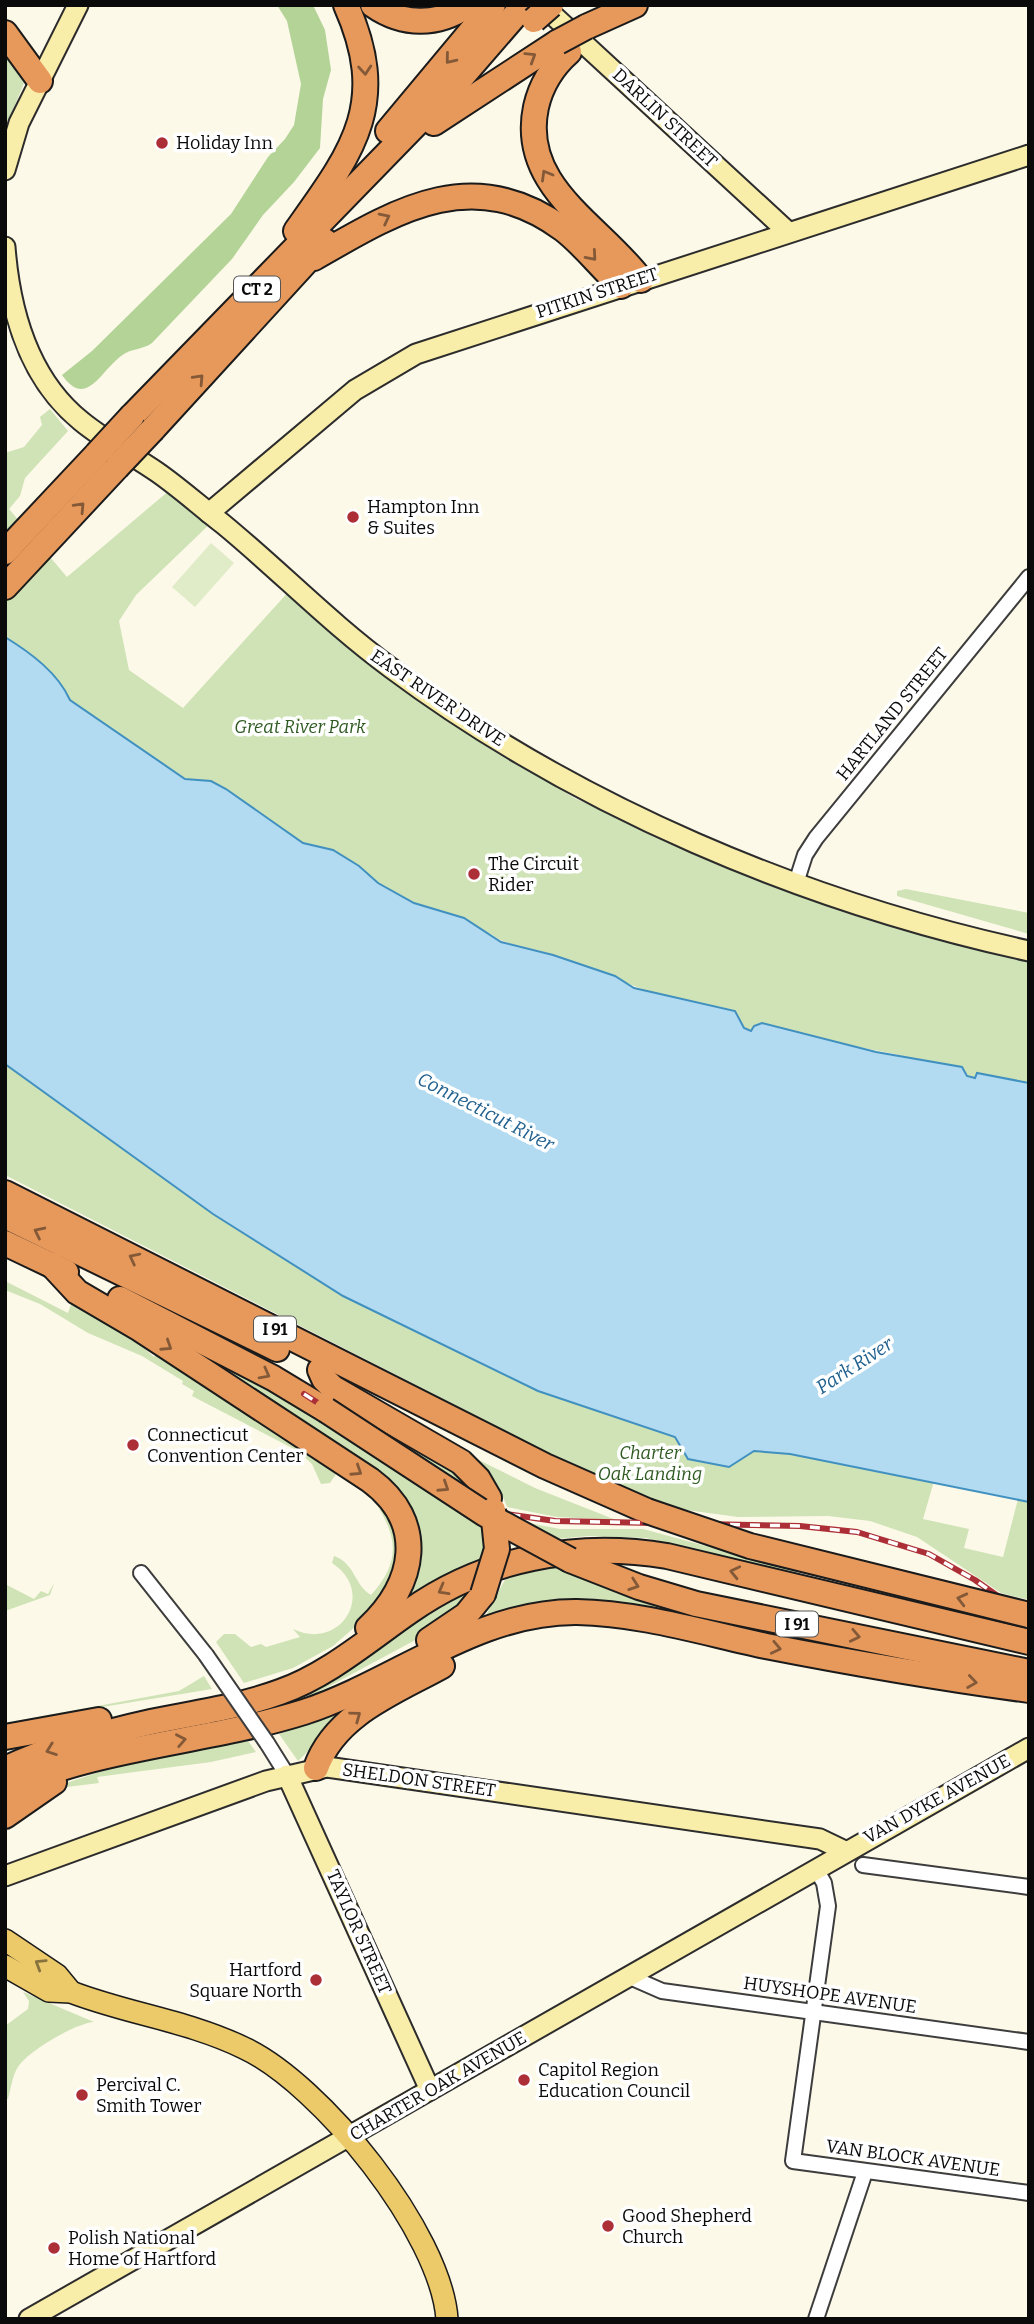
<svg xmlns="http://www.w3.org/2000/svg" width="1034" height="2324" font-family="Bitter,serif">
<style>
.green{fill:#cfe3b6}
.forest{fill:#b3d397}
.pitch{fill:#e0ecc7}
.water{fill:#b2daf0;stroke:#4090c0;stroke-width:2}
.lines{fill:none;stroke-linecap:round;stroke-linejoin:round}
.street-casing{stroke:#3d3d3d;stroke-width:18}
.secondary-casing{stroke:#2c2c2c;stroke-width:23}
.primary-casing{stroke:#1b1b1b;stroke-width:24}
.highway-casing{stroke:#1b1b1b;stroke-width:28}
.street{stroke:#fff;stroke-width:14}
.secondary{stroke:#f8eda9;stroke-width:19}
.primary{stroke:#ecc969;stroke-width:21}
.highway{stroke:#e7995c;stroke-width:24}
.rail-casing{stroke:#ac2f38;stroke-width:6}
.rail{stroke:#fff;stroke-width:3.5;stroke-dasharray:10;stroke-linecap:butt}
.street-bridge-casing{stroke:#3d3d3d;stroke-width:18;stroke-linecap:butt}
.highway-bridge-casing{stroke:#1b1b1b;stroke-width:28;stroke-linecap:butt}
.street-bridge{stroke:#fff;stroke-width:14}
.highway-bridge{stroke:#e7995c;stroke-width:24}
.oneway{stroke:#845937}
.oneway2{stroke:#86733e}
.poi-dot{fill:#ac2f38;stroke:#fff;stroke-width:2.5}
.labels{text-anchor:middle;stroke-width:7;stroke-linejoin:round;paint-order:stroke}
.shield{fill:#fff;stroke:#545454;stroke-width:2}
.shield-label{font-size:16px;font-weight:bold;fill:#0a0a0a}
.street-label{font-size:18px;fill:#0a0a0a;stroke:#fff}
.poi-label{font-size:18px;fill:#0a0a0a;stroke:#fff;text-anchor:start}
.park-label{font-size:18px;font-style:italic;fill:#2e5a21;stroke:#fff}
.water-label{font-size:19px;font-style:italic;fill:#20618f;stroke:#fff}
</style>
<rect width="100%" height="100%" fill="#fdf9e9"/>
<g class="green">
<path d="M 5,46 L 24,83 L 5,129 Z"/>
<path d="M 50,409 L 68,431 L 25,478 L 20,496 L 9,509 L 67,577 L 171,489 L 214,520 L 136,595 L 119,621 L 129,670 L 183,708 L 291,589 L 337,636 L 394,684 L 576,799 L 787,890 L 887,923 L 1029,962 L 1029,1083 L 977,1073 L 975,1078 L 895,1054 L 806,1037 L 783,1029 L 754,1026 L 752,1031 L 744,1029 L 735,1011 C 669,1006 612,975 551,954 C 531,947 507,947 491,934 L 414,903 L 378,883 L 359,866 L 333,850 L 303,843 L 226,789 L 211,781 L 185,779 L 70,700 C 58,673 31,653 5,637 L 5,453 L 24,447 L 42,425 L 40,417 Z"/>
<path d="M 906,889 L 1029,913 L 1029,934 L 897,896 L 897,891 Z"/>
<path d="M 5,1064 L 213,1214 L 343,1296 L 538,1391 L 675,1437 L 688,1459 L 729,1467 L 754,1451 L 790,1454 L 934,1481 L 923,1519 L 969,1529 L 964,1548 L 1003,1557 L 1018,1499 L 1029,1502 L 1029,1600 L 1001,1593 L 917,1537 L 870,1521 L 828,1516 L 738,1517 L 679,1509 L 627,1490 L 536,1449 L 514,1435 L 5,1175 Z"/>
<path d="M 5,1281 L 68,1313 L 72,1301 L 129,1335 L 154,1357 L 158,1352 L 338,1471 L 330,1483 L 321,1484 L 312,1464 L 298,1451 L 192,1396 L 194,1391 L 182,1384 L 183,1381 L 142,1356 L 88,1333 L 40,1304 L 5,1290 Z"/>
<path d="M 210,1361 L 263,1386 L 489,1531 L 488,1556 L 432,1581 L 405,1599 L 413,1522 Z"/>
<path d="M 333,1399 L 434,1452 L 478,1495 Z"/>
<path d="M 475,1458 L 535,1488 L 616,1520 L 557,1517 L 507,1507 C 500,1488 492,1471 474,1461 Z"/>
<path d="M 369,1492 L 395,1521 L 399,1569 L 364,1619 L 333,1646 L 293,1668 L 244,1683 L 216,1642 L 224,1634 L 235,1634 L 251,1647 L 261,1644 L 266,1647 L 300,1637 L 293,1629 C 341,1652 377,1592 332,1563 L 334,1556 C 355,1563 354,1585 371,1595 C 406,1556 394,1531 369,1492 Z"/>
<path d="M 524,1522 L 560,1529 L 643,1529 L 798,1571 L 797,1573 L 646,1538 L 588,1536 L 556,1539 Z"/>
<path d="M 551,1565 L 609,1590 L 660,1607 L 855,1651 L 664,1612 L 486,1615 L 507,1576 Z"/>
<path d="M 54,1583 L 50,1595 L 5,1611 L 5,1584 L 34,1599 L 41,1591 L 48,1594 Z"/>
<path d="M 477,1586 L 434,1630 L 313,1695 L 279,1707 L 334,1680 L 421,1619 Z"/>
<path d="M 204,1676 L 212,1689 L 5,1723 L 179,1691 Z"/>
<path d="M 351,1709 L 298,1761 L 279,1734 Z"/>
<path d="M 248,1741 L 256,1752 L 211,1762 L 97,1777 L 99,1783 L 67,1787 L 53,1794 L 57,1786 L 118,1766 Z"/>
<path d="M 23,1992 L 94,2022 C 76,2023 28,2051 18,2067 C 12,2076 11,2089 8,2099 L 5,2098 L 5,2026 L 28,2009 L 29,2001 Z"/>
</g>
<path class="forest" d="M 277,5 L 313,5 L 325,30 L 331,70 L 323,99 L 320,148 L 294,182 L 263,215 L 232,259 L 152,343 C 143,350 131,348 121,356 C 100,372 86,409 62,375 L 92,351 L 231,214 L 268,157 L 285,139 L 294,125 L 301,84 L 287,21 Z"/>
<path class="pitch" d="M 211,543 L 234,563 L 195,607 L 172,587 Z"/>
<path class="water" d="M 5,637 C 31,653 58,673 70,700 L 185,779 L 211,781 L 226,789 L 303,843 L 333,850 L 359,866 L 378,883 L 414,903 L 464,918 L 501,942 L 553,955 L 615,976 L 634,988 L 735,1011 L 744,1028 L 751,1031 L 754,1026 L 762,1023 L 876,1052 L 962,1067 L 967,1076 L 975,1078 L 977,1073 L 1029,1083 L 1029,1502 L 790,1454 L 754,1451 L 729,1467 L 688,1459 L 675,1437 L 538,1391 L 343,1296 L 213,1214 L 5,1064 Z"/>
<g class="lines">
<defs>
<g id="street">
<path d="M 796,883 L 805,855 L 816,838 L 1029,577"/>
<path d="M 141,1573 L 206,1655"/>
<path d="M 267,1743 L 287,1775"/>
<path d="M 863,1865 L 1029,1887"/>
<path d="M 816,1869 L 824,1883 L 828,1906 L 793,2161 L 1029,2193"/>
<path d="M 630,1977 L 662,1991 L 1029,2042"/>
<path d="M 816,2319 L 865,2172"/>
</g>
<g id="secondary">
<path d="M 542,5 L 788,232"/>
<path d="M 5,170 L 19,123 L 78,5"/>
<path d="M 5,247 C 10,311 29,379 81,421 C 104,440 132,455 157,472 C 180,488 201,507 223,524 C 280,571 331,624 391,668 C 576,806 804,902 1029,951"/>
<path d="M 209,513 L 355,390 L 416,354 L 1029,155"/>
<path d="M 287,1775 L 430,2090"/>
<path d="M 5,1876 L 266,1781 L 327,1767 L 820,1839 L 845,1851"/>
<path d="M 29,2319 L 1029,1748"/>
</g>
<g id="primary">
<path d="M 5,1940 L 57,1975 L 71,1992"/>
<path d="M 5,1966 L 49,1991 L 71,1992 C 128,2014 189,2021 244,2048 C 321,2084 441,2233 447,2319"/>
</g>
<g id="highway">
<path d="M 373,5 C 403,26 438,26 468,5"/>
<path d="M 586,27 L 635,5"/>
<path d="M 5,33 L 40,81"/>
<path d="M 569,52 C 552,67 541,85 536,107 C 519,187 600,225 641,280"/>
<path d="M 434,123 L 558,42"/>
<path d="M 388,131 L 493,5"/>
<path d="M 296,231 C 353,151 390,104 346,5"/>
<path d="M 314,258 C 397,210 473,163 563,229 C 585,246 601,268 621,286"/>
<path d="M 132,416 L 460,79 L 524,5"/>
<path d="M 153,429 L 325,241"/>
<path d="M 5,552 L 97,454"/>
<path d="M 5,587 L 117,467"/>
<path d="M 5,1193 L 545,1466 L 647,1511"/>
<path d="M 5,1216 L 277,1349"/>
<path d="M 5,1243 L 66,1272"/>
<path d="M 52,1265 L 77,1292 L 140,1329 L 370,1480 C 427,1522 416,1584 368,1628"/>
<path d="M 120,1299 L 273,1378 L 326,1410"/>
<path d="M 320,1370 L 324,1379 L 333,1388 L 461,1462 L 478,1479 L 489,1498"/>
<path d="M 570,1560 L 639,1587 L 696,1604 L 1029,1672"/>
<path d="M 429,1640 L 466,1615 L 483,1594"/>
<path d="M 5,1737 L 99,1720"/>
<path d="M 316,1768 C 335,1714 395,1692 442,1666"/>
<path d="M 5,1769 C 52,1747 101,1733 151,1722 C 194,1713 239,1707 280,1692 C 328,1675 368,1640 410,1611 C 485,1558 576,1541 667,1556 L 1029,1642"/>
<path d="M 5,1789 C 100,1746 205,1743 304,1712 C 396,1682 476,1611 577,1612 C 640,1613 705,1633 766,1646 C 853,1663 940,1678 1029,1690"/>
<path d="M 5,1816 L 54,1782"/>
</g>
</defs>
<use href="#street" class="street-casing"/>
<use href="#secondary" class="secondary-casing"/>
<use href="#primary" class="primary-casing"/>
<use href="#highway" class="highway-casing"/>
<use href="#street" class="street"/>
<use href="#secondary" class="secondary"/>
<use href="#primary" class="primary"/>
<use href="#highway" class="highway"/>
<defs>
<path id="rail" d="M 304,1394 L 465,1497 L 506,1514 L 555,1521 L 800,1526 L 857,1532 L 929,1554 L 975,1580 L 1029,1618"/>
</defs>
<use href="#rail" class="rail-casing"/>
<use href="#rail" class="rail"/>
<defs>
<path id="street-bridge" d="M 206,1655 L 267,1743"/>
<g id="highway-bridge">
<path d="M 534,20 L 551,5"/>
<path d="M 558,42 L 586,27"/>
<path d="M 97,454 L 132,416"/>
<path d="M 117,467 L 153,429"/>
<path d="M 326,1410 L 485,1514 L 570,1560"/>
<path d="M 647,1511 L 750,1546 L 1029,1615"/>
<path d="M 483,1594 L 497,1549 L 493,1510"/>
</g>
</defs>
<use href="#street-bridge" class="street-bridge-casing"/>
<use href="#highway-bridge" class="highway-bridge-casing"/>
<use href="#street-bridge" class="street-bridge"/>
<use href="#highway-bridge" class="highway-bridge"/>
</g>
<defs><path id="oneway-chevron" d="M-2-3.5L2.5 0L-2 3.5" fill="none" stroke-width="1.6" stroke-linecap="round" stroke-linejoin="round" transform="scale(1.75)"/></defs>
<g class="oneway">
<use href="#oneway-chevron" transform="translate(531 57) rotate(-32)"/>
<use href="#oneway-chevron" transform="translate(450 59) rotate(129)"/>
<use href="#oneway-chevron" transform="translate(365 70) rotate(85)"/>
<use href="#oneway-chevron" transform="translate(546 175) rotate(-120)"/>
<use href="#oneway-chevron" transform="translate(385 218) rotate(-27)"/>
<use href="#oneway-chevron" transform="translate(592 256) rotate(49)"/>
<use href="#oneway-chevron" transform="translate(199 379) rotate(-47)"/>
<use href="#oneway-chevron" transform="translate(80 507) rotate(-47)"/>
<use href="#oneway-chevron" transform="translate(39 1232) rotate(-154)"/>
<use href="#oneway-chevron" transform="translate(134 1258) rotate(-153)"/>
<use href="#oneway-chevron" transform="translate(167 1346) rotate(33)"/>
<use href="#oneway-chevron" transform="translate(265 1374) rotate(28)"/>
<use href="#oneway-chevron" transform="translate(357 1471) rotate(33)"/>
<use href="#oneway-chevron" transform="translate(444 1487) rotate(33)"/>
<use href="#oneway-chevron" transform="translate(735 1572) rotate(-167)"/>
<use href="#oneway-chevron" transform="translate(634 1585) rotate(19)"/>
<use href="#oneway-chevron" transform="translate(443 1590) rotate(151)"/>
<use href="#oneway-chevron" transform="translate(962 1599) rotate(-166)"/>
<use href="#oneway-chevron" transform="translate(855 1636) rotate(12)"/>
<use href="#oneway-chevron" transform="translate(776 1648) rotate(12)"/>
<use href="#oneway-chevron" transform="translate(972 1682) rotate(8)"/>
<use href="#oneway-chevron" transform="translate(356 1716) rotate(-36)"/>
<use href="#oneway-chevron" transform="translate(181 1740) rotate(-11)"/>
<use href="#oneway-chevron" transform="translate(51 1750) rotate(160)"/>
</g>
<use class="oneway2" href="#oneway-chevron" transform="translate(40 1964) rotate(-148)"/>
<g class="poi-dot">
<circle cx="162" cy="143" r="7"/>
<circle cx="353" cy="517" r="7"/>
<circle cx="474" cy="874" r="7"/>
<circle cx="133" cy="1445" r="7"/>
<circle cx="316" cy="1980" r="7"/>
<circle cx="524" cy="2080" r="7"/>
<circle cx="82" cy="2095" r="7"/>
<circle cx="608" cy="2226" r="7"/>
<circle cx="54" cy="2248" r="7"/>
</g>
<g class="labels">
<g class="shield">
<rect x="234" y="276.5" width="46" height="25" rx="5"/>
<rect x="254" y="1316.5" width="42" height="25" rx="5"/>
<rect x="776" y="1611.5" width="42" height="25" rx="5"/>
</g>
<g class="shield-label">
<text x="257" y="295">CT 2</text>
<text x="275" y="1335">I 91</text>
<text x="797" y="1630">I 91</text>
</g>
<g class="street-label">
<text transform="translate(665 118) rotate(43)" y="6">DARLIN STREET</text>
<text transform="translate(597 293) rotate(-18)" y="6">PITKIN STREET</text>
<text transform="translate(438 698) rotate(34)" y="6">EAST RIVER DRIVE</text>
<text transform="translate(892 714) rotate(-51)" y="6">HARTLAND STREET</text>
<text transform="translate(419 1780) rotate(8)" y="6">SHELDON STREET</text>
<text transform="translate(937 1799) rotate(-29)" y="6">VAN DYKE AVENUE</text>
<text transform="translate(359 1932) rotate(66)" y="6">TAYLOR STREET</text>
<text transform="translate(830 1995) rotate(8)" y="6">HUYSHOPE AVENUE</text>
<text transform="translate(438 2086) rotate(-30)" y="6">CHARTER OAK AVENUE</text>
<text transform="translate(913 2158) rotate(8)" y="6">VAN BLOCK AVENUE</text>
</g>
<g class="poi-label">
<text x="176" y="149">Holiday Inn</text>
<text x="367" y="513">Hampton Inn<tspan x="367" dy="21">&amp; Suites</tspan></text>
<text x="488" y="870">The Circuit<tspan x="488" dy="21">Rider</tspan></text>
<text x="147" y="1441">Connecticut<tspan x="147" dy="21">Convention Center</tspan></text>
<text x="302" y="1976" text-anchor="end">Hartford<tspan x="302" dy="21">Square North</tspan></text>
<text x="538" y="2076">Capitol Region<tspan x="538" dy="21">Education Council</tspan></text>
<text x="96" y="2091">Percival C.<tspan x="96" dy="21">Smith Tower</tspan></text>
<text x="622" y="2222">Good Shepherd<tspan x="622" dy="21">Church</tspan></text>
<text x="68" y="2244">Polish National<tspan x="68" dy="21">Home of Hartford</tspan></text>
</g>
<g class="park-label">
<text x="300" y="733">Great River Park</text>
<text x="650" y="1459">Charter<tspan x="650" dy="21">Oak Landing</tspan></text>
</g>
<g class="water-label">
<text transform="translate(486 1111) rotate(27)" y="7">Connecticut River</text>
<text transform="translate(854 1365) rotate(-33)" y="7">Park River</text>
</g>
</g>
<rect width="1034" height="2324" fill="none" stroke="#0a0a0a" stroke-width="14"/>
</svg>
